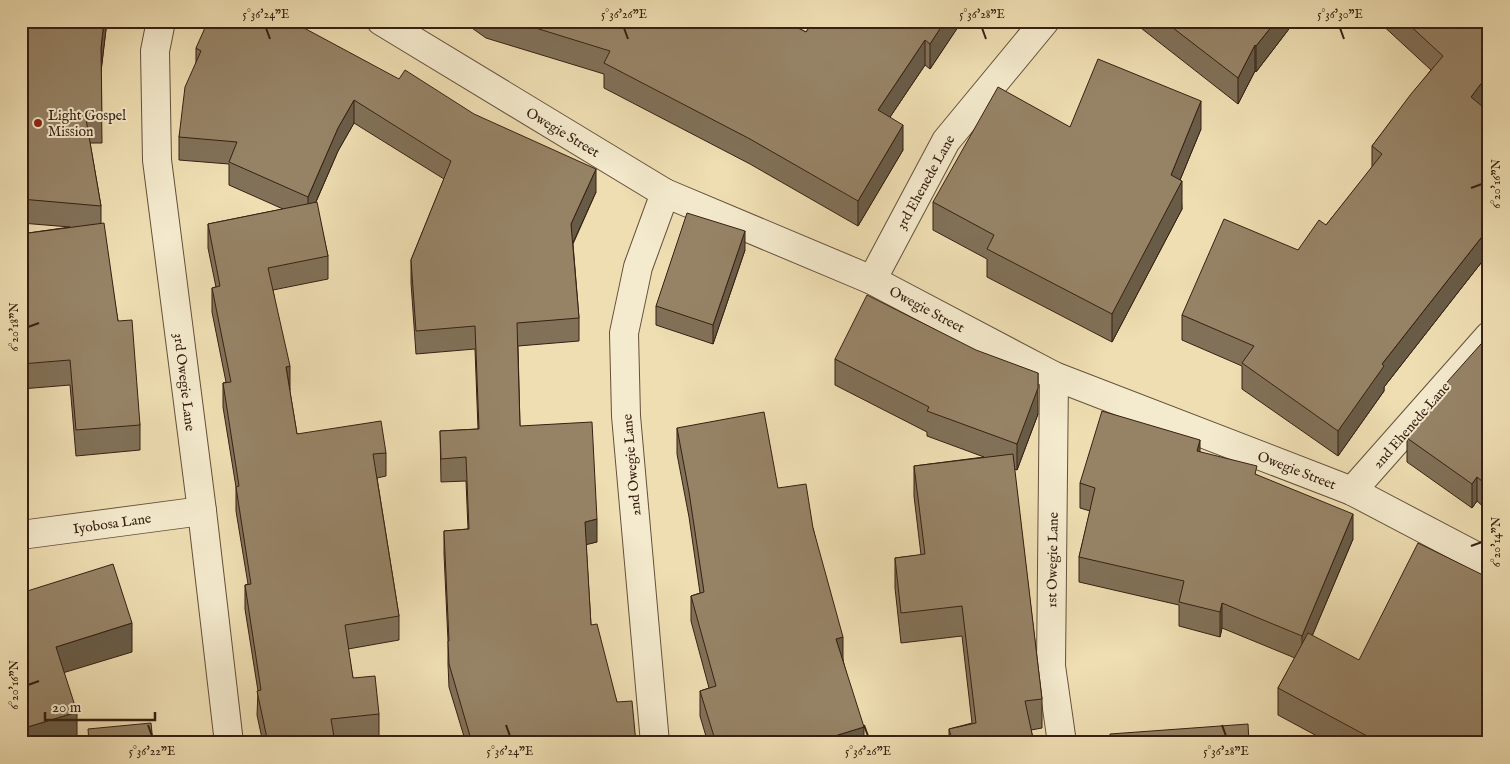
<svg xmlns="http://www.w3.org/2000/svg" width="1510" height="764" font-family="'IM FELL English',serif">
<style>
.lines{fill:none;stroke-linecap:round;stroke-linejoin:round}
.street-casing{stroke:#65503b;stroke-width:30}
.street{stroke:#f4eacd;stroke-width:28}
.wall{fill:#817158;stroke:#372013}
.shaded-wall{fill:#695c47;stroke:#372013}
.building{fill:#968366;stroke:#372013}
.ticks{fill:none;stroke:#372013;stroke-width:2}
.poi-dot{fill:#8f2418;stroke:#f4eacd;stroke-width:2}
.labels{text-anchor:middle;stroke-width:4;stroke-linejoin:round;paint-order:stroke}
.poi-label{font-size:14px;fill:#372013;stroke:#f4eacd;text-anchor:start}
.street-label{font-size:14px;fill:#372013;stroke:#f4eacd}
.neatline{fill:none;stroke:#372013;stroke-width:2}
.ticks-label{font-size:12px;text-anchor:middle;fill:#372013}
</style>
<rect width="100%" height="100%" fill="#eedeb2"/>
<filter id="stains"><feTurbulence type="fractalNoise" baseFrequency=".004" numOctaves="4"/><feColorMatrix values="0 0 0 0 .2 0 0 0 0 .09 0 0 0 0 .02 0 0 0 .5 -.17"/></filter>
<radialGradient id="worn" r=".72"><stop offset=".6" stop-color="#630" stop-opacity="0"/><stop offset="1" stop-color="#630" stop-opacity=".3"/></radialGradient>
<g class="lines">
<defs>
<g id="street">
<path d="M 161,21 L 155,51 L 157,160 L 202,511 L 229,743"/>
<path d="M 381,21 L 665,193 L 872,280 L 1054,376 L 1352,491 L 1489,563"/>
<path d="M 872,280 L 946,141 L 1045,21"/>
<path d="M 1054,376 L 1051,666 L 1062,743"/>
<path d="M 1352,491 L 1489,336"/>
<path d="M 21,535 L 202,511"/>
<path d="M 655,743 L 626,416 L 624,333 L 638,267 L 665,193"/>
</g>
</defs>
<use href="#street" class="street-casing"/>
<use href="#street" class="street"/>
</g>
<g class="wall">
<path d="M 21,21 L 107,21 L 101,70 L 102,143 L 90,143 L 101,206 L 101,223 L 118,321 L 140,425 L 140,450 L 76,456 L 70,385 L 21,389 L 21,234 L 70,227 L 21,223 Z"/>
<path d="M 293,21 L 293,23 L 596,192 L 573,244 L 579,318 L 579,341 L 518,346 L 520,426 L 597,542 L 586,544 L 591,625 L 617,702 L 636,743 L 466,743 L 449,687 L 448,664 L 448,641 L 444,554 L 444,531 L 468,529 L 466,481 L 441,482 L 440,431 L 478,429 L 475,349 L 416,354 L 411,283 L 411,260 L 444,179 L 354,123 L 338,151 L 316,202 L 328,256 L 328,279 L 273,290 L 297,434 L 386,453 L 386,476 L 377,478 L 399,616 L 399,640 L 348,649 L 353,678 L 379,714 L 379,738 L 335,743 L 263,743 L 257,715 L 258,691 L 245,609 L 245,585 L 248,584 L 236,511 L 236,487 L 223,407 L 223,383 L 226,382 L 212,312 L 212,288 L 216,287 L 208,248 L 208,224 L 283,209 L 229,185 L 229,164 L 179,160 L 179,137 L 196,63 L 196,48 Z"/>
<path d="M 462,21 L 784,21 L 806,32 L 814,21 L 962,21 L 930,69 L 925,65 L 890,117 L 903,150 L 858,226 L 750,164 L 604,88 L 604,74 L 486,38 Z"/>
<path d="M 1132,21 L 1295,21 L 1256,72 L 1255,71 L 1238,104 Z"/>
<path d="M 1378,21 L 1479,21 L 1489,28 L 1489,98 L 1482,106 L 1489,112 L 1489,255 L 1488,254 L 1384,387 L 1384,391 L 1338,456 L 1242,389 L 1242,366 L 1182,340 L 1182,315 L 1298,250 L 1326,225 L 1372,168 L 1372,146 L 1431,70 Z"/>
<path d="M 1070,127 L 1201,129 L 1180,180 L 1182,209 L 1112,342 L 987,277 L 987,259 L 933,230 L 933,202 Z"/>
<path d="M 745,250 L 713,344 L 656,325 L 656,306 Z"/>
<path d="M 1489,335 L 1489,512 L 1477,501 L 1472,508 L 1407,462 L 1407,438 Z"/>
<path d="M 835,359 L 1038,414 L 1017,470 L 1014,469 L 1042,699 L 1042,728 L 1031,730 L 1034,743 L 949,743 L 949,729 L 972,723 L 962,636 L 901,643 L 895,588 L 895,558 L 921,555 L 914,496 L 914,466 L 984,457 L 927,436 L 927,432 L 835,385 Z"/>
<path d="M 677,428 L 778,488 L 813,528 L 843,660 L 864,743 L 708,743 L 700,716 L 700,691 L 709,688 L 691,621 L 691,596 L 700,593 L 689,517 L 677,454 Z"/>
<path d="M 1200,452 L 1257,475 L 1353,539 L 1312,636 L 1489,743 L 1330,743 L 1278,715 L 1278,688 L 1295,658 L 1222,628 L 1220,637 L 1179,626 L 1179,605 L 1079,582 L 1079,557 L 1090,511 L 1080,508 L 1080,483 Z"/>
</g>
<g class="shaded-wall">
<path d="M 104,21 L 107,21 L 101,72 L 101,48 Z"/>
<path d="M 945,21 L 962,21 L 930,69 L 930,44 Z"/>
<path d="M 1276,21 L 1295,21 L 1256,72 L 1256,46 Z"/>
<path d="M 925,40 L 925,65 L 878,135 L 878,110 Z"/>
<path d="M 1255,45 L 1255,71 L 1238,104 L 1238,78 Z"/>
<path d="M 1489,73 L 1489,98 L 1471,122 L 1471,97 Z"/>
<path d="M 354,100 L 354,123 L 338,151 L 308,220 L 308,197 L 338,128 Z"/>
<path d="M 1201,101 L 1201,129 L 1173,197 L 1182,181 L 1182,209 L 1112,342 L 1112,314 L 1171,175 Z"/>
<path d="M 903,125 L 903,150 L 858,226 L 858,201 Z"/>
<path d="M 596,169 L 596,192 L 571,247 L 571,224 Z"/>
<path d="M 1488,229 L 1488,254 L 1384,387 L 1384,391 L 1338,456 L 1338,431 L 1382,364 Z"/>
<path d="M 745,231 L 745,250 L 713,344 L 713,325 Z"/>
<path d="M 290,366 L 290,390 L 286,367 Z"/>
<path d="M 1038,373 L 1038,414 L 1017,470 L 1017,444 Z"/>
<path d="M 1200,440 L 1200,465 L 1197,451 Z"/>
<path d="M 1477,477 L 1477,501 L 1472,508 L 1472,484 Z"/>
<path d="M 1353,514 L 1353,539 L 1302,660 L 1302,636 Z"/>
<path d="M 597,519 L 597,542 L 585,545 L 585,522 Z"/>
<path d="M 1222,603 L 1222,628 L 1220,637 L 1220,612 Z"/>
<path d="M 132,623 L 132,652 L 56,675 L 56,647 Z"/>
<path d="M 843,637 L 843,662 L 836,639 Z"/>
<path d="M 77,712 L 77,741 L 70,743 L 21,743 L 21,729 Z"/>
<path d="M 864,727 L 864,743 L 812,743 Z"/>
</g>
<g class="building">
<path d="M 21,21 L 104,21 L 101,48 L 102,119 L 86,119 L 101,206 L 21,199 Z"/>
<path d="M 208,21 L 291,21 L 399,79 L 405,70 L 474,114 L 596,169 L 571,224 L 579,318 L 517,323 L 520,426 L 592,422 L 597,519 L 585,522 L 591,625 L 597,624 L 617,702 L 632,701 L 636,743 L 472,743 L 449,664 L 448,641 L 449,641 L 444,531 L 469,529 L 466,457 L 441,459 L 440,431 L 479,429 L 475,326 L 416,331 L 411,260 L 451,161 L 354,100 L 338,128 L 308,197 L 229,162 L 237,142 L 179,137 L 185,87 L 201,51 L 196,48 Z"/>
<path d="M 513,21 L 784,21 L 806,32 L 814,21 L 945,21 L 930,44 L 925,40 L 878,110 L 903,125 L 858,201 L 750,139 L 604,63 L 610,51 Z"/>
<path d="M 1164,21 L 1276,21 L 1256,46 L 1255,45 L 1238,78 Z"/>
<path d="M 1405,21 L 1479,21 L 1489,28 L 1489,73 L 1471,97 L 1489,112 L 1489,229 L 1488,229 L 1382,364 L 1384,366 L 1338,431 L 1242,363 L 1254,346 L 1182,315 L 1224,219 L 1298,250 L 1319,220 L 1326,225 L 1382,154 L 1372,146 L 1411,94 L 1443,56 Z"/>
<path d="M 1098,59 L 1201,101 L 1171,175 L 1182,181 L 1112,314 L 987,249 L 994,235 L 933,202 L 998,87 L 1070,127 Z"/>
<path d="M 317,202 L 328,256 L 268,268 L 290,366 L 286,367 L 297,434 L 381,421 L 386,453 L 373,454 L 399,616 L 345,625 L 353,678 L 375,676 L 379,714 L 331,719 L 335,743 L 268,743 L 257,691 L 261,690 L 245,585 L 251,584 L 236,487 L 239,486 L 223,383 L 231,382 L 212,288 L 220,286 L 208,224 Z"/>
<path d="M 687,213 L 745,231 L 713,325 L 656,306 Z"/>
<path d="M 104,223 L 118,321 L 132,320 L 140,425 L 76,430 L 70,360 L 21,364 L 21,234 Z"/>
<path d="M 867,295 L 976,350 L 1038,373 L 1038,388 L 1017,444 L 927,411 L 929,407 L 835,359 Z"/>
<path d="M 1489,335 L 1489,487 L 1477,477 L 1472,484 L 1407,438 L 1448,381 Z"/>
<path d="M 1102,411 L 1200,440 L 1197,451 L 1257,466 L 1255,474 L 1353,514 L 1302,636 L 1222,603 L 1220,612 L 1179,602 L 1184,581 L 1079,557 L 1095,488 L 1080,483 Z"/>
<path d="M 764,412 L 778,488 L 806,484 L 813,528 L 843,637 L 836,639 L 864,727 L 812,743 L 716,743 L 700,691 L 716,686 L 691,596 L 704,592 L 689,492 L 677,428 Z"/>
<path d="M 1013,454 L 1042,699 L 1025,701 L 1034,743 L 953,743 L 949,729 L 976,723 L 962,606 L 901,613 L 895,558 L 925,554 L 914,466 Z"/>
<path d="M 1418,543 L 1489,578 L 1489,737 L 1486,743 L 1380,743 L 1278,688 L 1308,633 L 1359,660 Z"/>
<path d="M 113,564 L 132,623 L 56,647 L 77,712 L 21,729 L 21,593 Z"/>
<path d="M 151,723 L 153,743 L 89,743 L 88,729 Z"/>
<path d="M 1248,724 L 1249,743 L 1110,743 L 1110,734 Z"/>
</g>
<path class="ticks" d="M 266,28 L 270,39M 624,28 L 628,39M 982,28 L 986,39M 1340,28 L 1344,39M 1471,188 L 1482,184M 28,327 L 39,323M 1471,546 L 1482,542M 28,685 L 39,681M 148,725 L 152,736M 506,725 L 510,736M 864,725 L 868,736M 1222,725 L 1226,736"/>
<circle class="poi-dot" cx="38" cy="123" r="5"/>
<g class="labels">
<g class="poi-label">
<text x="48" y="120">Light Gospel<tspan x="48" dy="16">Mission</tspan></text>
</g>
<g class="street-label">
<text transform="translate(563 132) rotate(31)" y="5">Owegie Street</text>
<text transform="translate(925 182) rotate(-61)" y="5">3rd Ehenede Lane</text>
<text transform="translate(927 309) rotate(28)" y="5">Owegie Street</text>
<text transform="translate(185 382) rotate(83)" y="5">3rd Owegie Lane</text>
<text transform="translate(1411 425) rotate(-49)" y="5">2nd Ehenede Lane</text>
<text transform="translate(631 465) rotate(-95)" y="5">2nd Owegie Lane</text>
<text transform="translate(1297 470) rotate(21)" y="5">Owegie Street</text>
<text transform="translate(112 523) rotate(-8)" y="5">Iyobosa Lane</text>
<text transform="translate(1052 560) rotate(-89)" y="5">1st Owegie Lane</text>
</g>
</g>
<rect width="1510" height="764" fill="none" stroke="#eedeb2" stroke-width="55"/>
<path d="M45 712v8h110v-8" fill="none" stroke="#372013" stroke-width="2.5"/>
<text x="52" y="712" font-size="15" fill="#372013" stroke="#f4eacd" stroke-width="4" paint-order="stroke">20 m</text>
<rect x="28" y="28" width="1454" height="708" class="neatline"/>
<g class="ticks-label">
<text x="266" y="18">5°36'24"E</text>
<text x="624" y="18">5°36'26"E</text>
<text x="982" y="18">5°36'28"E</text>
<text x="1340" y="18">5°36'30"E</text>
<text transform="translate(1496 184) rotate(-90)" y="4">6°20'16"N</text>
<text transform="translate(14 327) rotate(-90)" y="4">6°20'18"N</text>
<text transform="translate(1496 542) rotate(-90)" y="4">6°20'14"N</text>
<text transform="translate(14 685) rotate(-90)" y="4">6°20'16"N</text>
<text x="152" y="755">5°36'22"E</text>
<text x="510" y="755">5°36'24"E</text>
<text x="868" y="755">5°36'26"E</text>
<text x="1226" y="755">5°36'28"E</text>
</g>
<rect width="100%" height="100%" filter="url(#stains)"/>
<rect width="100%" height="100%" fill="url(#worn)"/>
</svg>
